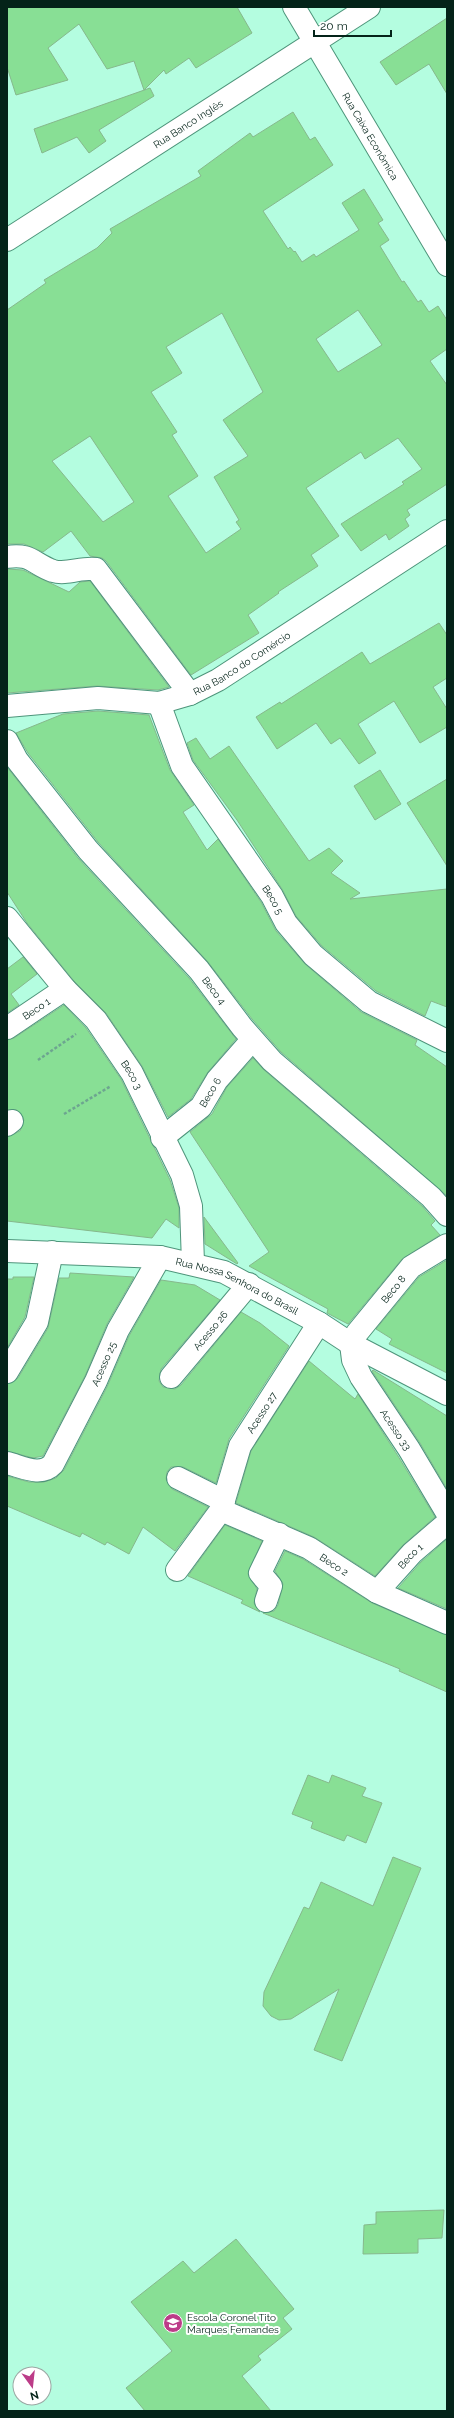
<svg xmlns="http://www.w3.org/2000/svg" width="454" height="2418" font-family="Raleway,sans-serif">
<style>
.building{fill:#88df95;stroke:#86b88c;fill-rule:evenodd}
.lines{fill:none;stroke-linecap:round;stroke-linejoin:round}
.minor-casing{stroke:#4e957b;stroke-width:24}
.path{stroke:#6da590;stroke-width:2.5;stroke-dasharray:3 2;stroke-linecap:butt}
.minor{stroke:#fff;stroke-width:22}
.labels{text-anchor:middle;stroke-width:4;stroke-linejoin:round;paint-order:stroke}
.street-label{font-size:10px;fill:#042319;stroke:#fff}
.poi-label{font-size:10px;fill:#042319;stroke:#fff;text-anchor:start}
</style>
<rect width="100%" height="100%" fill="#b4fde0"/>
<g class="building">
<path d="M 7,7 L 237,7 L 252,33 L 196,68 L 189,58 L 166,74 L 164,70 L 144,90 L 134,61 L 107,69 L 79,24 L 48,48 L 68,80 L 16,95 L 7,67 Z"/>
<path d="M 447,18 L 447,94 L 429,64 L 396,85 L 380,62 Z"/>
<path d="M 150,88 L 154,96 L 99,130 L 106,141 L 89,153 L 77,137 L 42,153 L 34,129 Z"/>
<path d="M 293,112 L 310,140 L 315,137 L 333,165 L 263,211 L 288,249 L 290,247 L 294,252 L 295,251 L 302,262 L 314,254 L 316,257 L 359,230 L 342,203 L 364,189 L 383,220 L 378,223 L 389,240 L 380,246 L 402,282 L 404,281 L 418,302 L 421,300 L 429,312 L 438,306 L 447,320 L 447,349 L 430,361 L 447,385 L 447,484 L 407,510 L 410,515 L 405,519 L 409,526 L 389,540 L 386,534 L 361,551 L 341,524 L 404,484 L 402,482 L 422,469 L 398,438 L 365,459 L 361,452 L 306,488 L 339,536 L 311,555 L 318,566 L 278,592 L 279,593 L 248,615 L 259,633 L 191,675 L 106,561 L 102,558 L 90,556 L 71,531 L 43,552 L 24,544 L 7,544 L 7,310 L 46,283 L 44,280 L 97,248 L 112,233 L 110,229 L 201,176 L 198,171 L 250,133 L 253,137 ZM 358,310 L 382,345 L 338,372 L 316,339 ZM 222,313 L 263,392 L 223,420 L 248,456 L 214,477 L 239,520 L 236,522 L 241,529 L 206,553 L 168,496 L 198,476 L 172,435 L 177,432 L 151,392 L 182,373 L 166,347 ZM 90,436 L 134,502 L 103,522 L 52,461 Z"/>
<path d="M 7,569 L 23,570 L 69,592 L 80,582 L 90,581 L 169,687 L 158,690 L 97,686 L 7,693 Z"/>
<path d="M 439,623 L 447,635 L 447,678 L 433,687 L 447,709 L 447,727 L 420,743 L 394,701 L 358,724 L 376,753 L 359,764 L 340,738 L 331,744 L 316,723 L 277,749 L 256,717 L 280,702 L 281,704 L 362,652 L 370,664 Z"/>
<path d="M 98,711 L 149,715 L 170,770 L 194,805 L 183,812 L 207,850 L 218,839 L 261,902 L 276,931 L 305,964 L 361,1012 L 417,1040 L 415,1045 L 447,1067 L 447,1196 L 281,1052 L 252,1019 L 208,962 L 98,842 L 28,753 L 16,733 L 63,714 Z"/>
<path d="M 196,738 L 210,759 L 229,746 L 309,861 L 329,848 L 343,861 L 331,873 L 360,893 L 350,899 L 447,889 L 447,1007 L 431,1001 L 425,1016 L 376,991 L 322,946 L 296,916 L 282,889 L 237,820 L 193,760 L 187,743 Z"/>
<path d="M 7,767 L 78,858 L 189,978 L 236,1039 L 208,1072 L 191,1099 L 168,1117 L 142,1066 L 106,1013 L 74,981 L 27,923 L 7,892 Z"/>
<path d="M 380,770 L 401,804 L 375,820 L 354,786 Z"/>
<path d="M 447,779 L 447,866 L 407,803 Z"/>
<path d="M 23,957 L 37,974 L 11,994 L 19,1005 L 7,1013 L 7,969 Z"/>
<path d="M 64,1005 L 86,1028 L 121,1079 L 170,1180 L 179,1208 L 179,1228 L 166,1219 L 152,1238 L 7,1221 L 7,1137 L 20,1131 L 24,1120 L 17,1110 L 7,1110 L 7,1040 L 14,1038 Z"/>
<path d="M 253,1058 L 264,1070 L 422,1206 L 435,1221 L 431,1225 L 440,1235 L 402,1259 L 348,1324 L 327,1313 L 328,1309 L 249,1266 L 269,1252 L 190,1132 L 212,1114 L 227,1087 Z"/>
<path d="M 204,1217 L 238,1263 L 237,1264 L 205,1244 Z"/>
<path d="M 447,1260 L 447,1373 L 389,1344 L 392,1339 L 376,1329 L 419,1277 Z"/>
<path d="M 70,1273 L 134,1277 L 107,1324 L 85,1376 L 43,1456 L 33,1458 L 7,1451 L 7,1384 L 18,1378 L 48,1328 L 59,1278 L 69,1278 Z"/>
<path d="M 13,1277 L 34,1277 L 25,1317 L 7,1348 L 7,1279 L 13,1279 Z"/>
<path d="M 161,1280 L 195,1285 L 220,1300 L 161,1369 L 159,1381 L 163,1387 L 175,1389 L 181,1385 L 241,1312 L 260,1323 L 289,1346 L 229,1439 L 216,1483 L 183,1467 L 171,1467 L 167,1472 L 166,1479 L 172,1489 L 208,1507 L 175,1551 L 143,1527 L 129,1554 L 107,1542 L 105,1545 L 82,1533 L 80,1537 L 7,1506 L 7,1476 L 29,1482 L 44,1482 L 56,1478 L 64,1470 L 107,1387 L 129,1336 Z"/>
<path d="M 309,1361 L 355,1399 L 358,1394 L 398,1456 L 435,1517 L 403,1545 L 375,1576 L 314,1537 L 236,1503 L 251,1451 Z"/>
<path d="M 373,1370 L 447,1416 L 447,1489 L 420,1443 L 372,1371 Z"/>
<path d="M 225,1525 L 262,1541 L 248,1574 L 257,1589 L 254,1603 L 260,1612 L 241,1603 L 243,1600 L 188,1576 Z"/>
<path d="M 447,1539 L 447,1609 L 398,1588 L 421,1562 Z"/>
<path d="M 285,1551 L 303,1559 L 372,1603 L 447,1635 L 447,1692 L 399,1671 L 400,1669 L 263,1613 L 274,1611 L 278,1605 L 283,1584 L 275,1571 Z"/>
<path d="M 308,1775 L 329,1783 L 332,1775 L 366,1788 L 362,1796 L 382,1803 L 366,1843 L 347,1835 L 344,1841 L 311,1828 L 313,1822 L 292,1814 Z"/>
<path d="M 393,1857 L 421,1868 L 342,2061 L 314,2050 L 339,1989 L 291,2019 L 279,2020 L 271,2016 L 263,2006 L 264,1992 L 304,1907 L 309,1909 L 321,1882 L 373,1906 Z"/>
<path d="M 444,2210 L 442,2238 L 418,2239 L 418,2253 L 363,2254 L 364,2225 L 376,2224 L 376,2212 Z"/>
<path d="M 236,2239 L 294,2309 L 283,2318 L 292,2329 L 258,2356 L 261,2360 L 242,2376 L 271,2411 L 145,2411 L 126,2388 L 172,2351 L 131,2302 L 183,2261 L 194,2273 Z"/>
</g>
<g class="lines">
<defs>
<g id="minor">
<path id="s1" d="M 294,7 L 447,265"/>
<path id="s2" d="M 7,240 L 369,7"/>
<path d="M 7,557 C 31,553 33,564 53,571 C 67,575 81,567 96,569 L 190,694"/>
<path id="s3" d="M 159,703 L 182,766 L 272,896 L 286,923 L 313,955 L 369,1002 L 447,1041"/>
<path id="s4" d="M 7,706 L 98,698 L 159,703 L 190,694 L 218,680 L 447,531"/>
<path id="s5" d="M 7,741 L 17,760 L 88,850 L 199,970 L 242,1027 L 272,1061 L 431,1197 L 447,1215"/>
<path id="s6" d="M 7,918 L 65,989 L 96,1020 L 132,1073 L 182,1175 L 191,1206 L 193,1263"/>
<path id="s7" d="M 7,1028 L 65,989"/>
<path d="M 7,1125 L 12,1121"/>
<path id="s8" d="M 162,1138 L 201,1107 L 217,1080 L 252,1040"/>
<path id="s9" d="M 447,1245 L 411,1267 L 357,1333 L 351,1344 L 353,1360 L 361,1377 L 409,1449 L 447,1513"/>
<path id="s10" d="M 7,1251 L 160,1257 L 224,1272 L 319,1323 L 351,1344 L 447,1394"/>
<path d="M 7,1372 L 37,1322 L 52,1252"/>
<path id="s11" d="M 171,1377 L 249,1284"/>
<path id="s12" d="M 7,1463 C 23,1467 41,1477 53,1464 L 96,1381 L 118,1330 L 160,1257"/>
<path d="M 178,1478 L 224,1501"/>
<path id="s13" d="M 221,1510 L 309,1548 L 377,1592 L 447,1623"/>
<path id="s14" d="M 177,1570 L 221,1510 L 240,1446 L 319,1323"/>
<path id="s15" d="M 377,1592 L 412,1553 L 447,1523"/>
<path d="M 266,1601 L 271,1586 L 260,1573 L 279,1534"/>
</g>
</defs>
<use href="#minor" class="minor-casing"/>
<g class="path">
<path d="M 38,1060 L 76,1034"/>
<path d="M 64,1114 L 111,1086"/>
</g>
<use href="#minor" class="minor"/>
</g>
<defs>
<symbol id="school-disc" viewBox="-11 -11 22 22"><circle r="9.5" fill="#bc3c88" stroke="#fff"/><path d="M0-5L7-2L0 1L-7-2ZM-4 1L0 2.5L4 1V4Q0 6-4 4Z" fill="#fff"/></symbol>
</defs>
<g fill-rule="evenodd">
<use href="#school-disc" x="162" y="2312" width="22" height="22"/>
</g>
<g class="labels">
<g class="street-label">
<text dy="4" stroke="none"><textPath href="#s2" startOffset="215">Rua Banco Inglês</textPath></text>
<text dy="4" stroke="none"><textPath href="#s1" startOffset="150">Rua Caixa Econômica</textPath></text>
<text dy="4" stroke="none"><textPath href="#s4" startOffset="245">Rua Banco do Comércio</textPath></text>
<text dy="4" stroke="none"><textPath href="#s3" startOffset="229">Beco 5</textPath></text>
<text dy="4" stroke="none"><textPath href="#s5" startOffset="325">Beco 4</textPath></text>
<text dy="4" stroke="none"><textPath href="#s7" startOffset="35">Beco 1</textPath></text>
<text dy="4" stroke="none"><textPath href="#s6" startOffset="201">Beco 3</textPath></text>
<text dy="4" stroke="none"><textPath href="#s8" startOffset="67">Beco 6</textPath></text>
<text dy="4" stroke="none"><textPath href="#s10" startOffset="236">Rua Nossa Senhora do Brasil</textPath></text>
<text transform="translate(393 1289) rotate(-51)" y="4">Beco 8</text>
<text dy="4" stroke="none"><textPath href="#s11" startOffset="61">Acesso 26</textPath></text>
<text dy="4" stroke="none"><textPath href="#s12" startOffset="161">Acesso 25</textPath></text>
<text dy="4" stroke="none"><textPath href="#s14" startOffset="181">Acesso 27</textPath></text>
<text dy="4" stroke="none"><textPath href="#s9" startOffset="238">Acesso 33</textPath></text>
<text dy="4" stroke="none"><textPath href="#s15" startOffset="49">Beco 1</textPath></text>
<text dy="4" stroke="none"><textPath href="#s13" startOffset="126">Beco 2</textPath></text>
</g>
<g class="poi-label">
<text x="187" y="2321">Escola Coronel Tito<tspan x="187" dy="12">Marques Fernandes</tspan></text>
</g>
</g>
<rect width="454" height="2418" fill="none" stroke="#042319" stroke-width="16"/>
<g transform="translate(32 2386) rotate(165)"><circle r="19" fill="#ffffff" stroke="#9ba7a3"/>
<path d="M0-3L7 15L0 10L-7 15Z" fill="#bc3c88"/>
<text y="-6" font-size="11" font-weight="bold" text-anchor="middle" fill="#042319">N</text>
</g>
<path d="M314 30v6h77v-6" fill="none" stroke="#042319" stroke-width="2"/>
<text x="320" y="30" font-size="12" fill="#042319" stroke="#ffffff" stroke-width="3" paint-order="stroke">20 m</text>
</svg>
